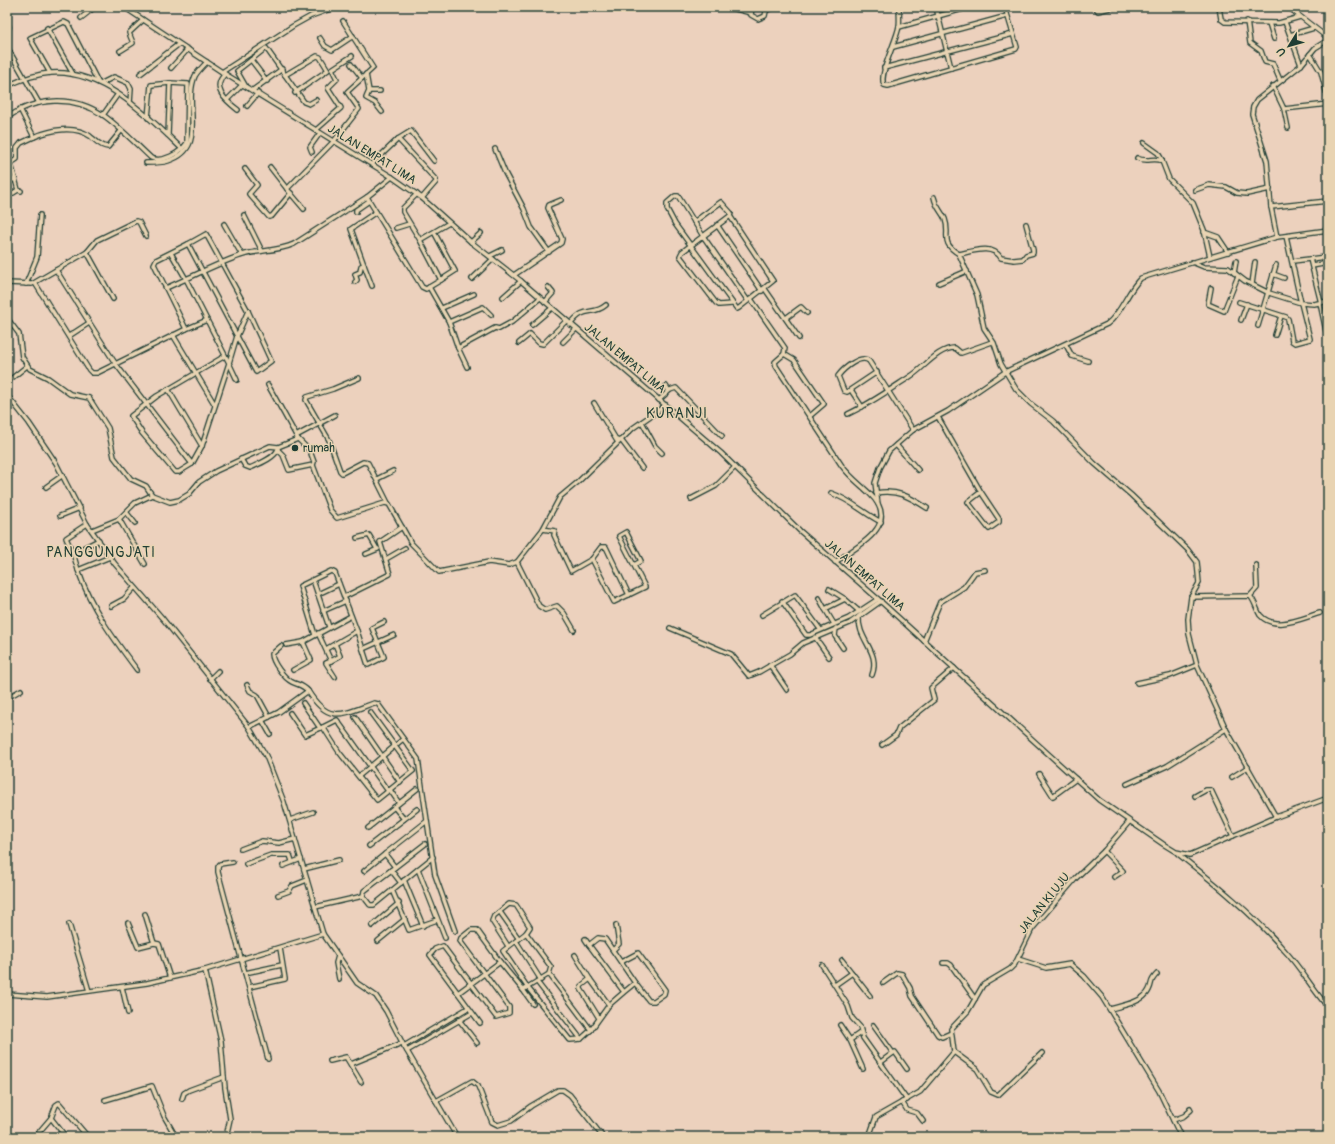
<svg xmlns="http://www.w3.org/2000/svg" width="1335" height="1144" font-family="Pangolin,sans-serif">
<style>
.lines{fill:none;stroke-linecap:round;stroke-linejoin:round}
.minor-casing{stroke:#1f3d34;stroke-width:6}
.minor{stroke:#e9d4b3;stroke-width:3.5}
.poi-dot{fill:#1f3d34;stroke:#e9d4b3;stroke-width:1.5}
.labels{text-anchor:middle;stroke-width:3;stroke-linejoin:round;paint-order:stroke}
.street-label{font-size:12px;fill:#1f3d34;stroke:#e9d4b3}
.poi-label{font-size:12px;fill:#1f3d34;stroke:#e9d4b3;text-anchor:start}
.quarter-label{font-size:14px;letter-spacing:1px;fill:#1f3d34;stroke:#e9d4b3}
</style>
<rect width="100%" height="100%" fill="#ecd1bd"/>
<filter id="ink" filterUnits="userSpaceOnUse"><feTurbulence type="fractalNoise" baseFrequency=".025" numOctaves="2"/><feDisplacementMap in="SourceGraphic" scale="8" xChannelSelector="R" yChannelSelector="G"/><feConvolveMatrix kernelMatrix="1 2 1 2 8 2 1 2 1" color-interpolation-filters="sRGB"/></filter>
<g filter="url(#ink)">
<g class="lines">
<defs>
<g id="minor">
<path d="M 124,7 L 222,72 L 392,177 L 422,198 L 471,242 L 521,281 L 721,453 L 800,531 L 878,599 L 1099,800 L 1163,844 L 1176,852 L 1190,855 L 1276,817 L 1328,798"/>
<path d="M 728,7 L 751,13"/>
<path d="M 752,7 L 751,15 L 758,19 L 765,16 L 766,11 L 765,7"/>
<path d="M 899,7 C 899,13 900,20 899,26 C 897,40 878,75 884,85 L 888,86 L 1016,49 L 1017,47 L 1005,7"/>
<path d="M 936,7 L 951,68"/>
<path d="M 1095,7 L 1098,11 L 1114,7"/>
<path d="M 1219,7 L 1221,19 L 1225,22 L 1279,23 L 1300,17"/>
<path d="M 1288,7 L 1328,38"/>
<path d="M 766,11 L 773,7"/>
<path d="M 81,18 L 95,7"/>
<path d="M 1247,21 L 1250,43 L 1261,51 L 1265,62 L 1273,64 L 1280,80"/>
<path d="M 1285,22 L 1301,65"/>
<path d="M 1269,23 L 1274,39"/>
<path d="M 7,24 L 9,27 L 7,30"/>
<path d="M 899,27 L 970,7"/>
<path d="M 47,28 L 73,74"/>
<path d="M 1290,35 L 1314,28"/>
<path d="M 320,38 L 325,46 L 332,50 L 353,36"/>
<path d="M 1328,40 L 1315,48 L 1301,65 L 1257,100 L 1253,107 L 1252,114 L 1267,161 L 1271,207 L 1277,237 L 1328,230"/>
<path d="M 7,47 L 39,103"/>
<path d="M 893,47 L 1007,16"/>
<path d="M 120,51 L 133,43 L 129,33 L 143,20"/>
<path d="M 1310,54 L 1321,72 L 1328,99"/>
<path d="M 251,60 L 267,81"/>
<path d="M 351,64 L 362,78"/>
<path d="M 171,68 L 188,49"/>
<path d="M 884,68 L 1013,34"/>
<path d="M 222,72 L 293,26 L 311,16 L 336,7"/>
<path d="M 50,73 L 30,38 L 64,22 L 68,24 L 98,82"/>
<path d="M 140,74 L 179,44"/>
<path d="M 225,74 C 211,88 225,100 238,110"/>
<path d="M 366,74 L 369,91 L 366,98 L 375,103 L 382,112"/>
<path d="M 285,75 L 317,56 L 320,57 L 328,70 L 295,93"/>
<path d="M 102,83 L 114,77 L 128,83 L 131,89 L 130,103"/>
<path d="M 245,85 L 237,71 L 266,48 L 304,102 L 309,104 L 316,100"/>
<path d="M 7,86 C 20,80 36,74 51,73 C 102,69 148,116 182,149"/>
<path d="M 1273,86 L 1284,109 L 1328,104"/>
<path d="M 253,90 L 282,69"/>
<path d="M 369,91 L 380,91"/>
<path d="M 227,100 L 243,84"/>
<path d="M 247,106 L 258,93"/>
<path d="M 20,109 L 34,137 L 21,143 L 17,148 L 17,159 L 11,163 L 18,190 L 21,191"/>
<path d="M 1284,109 L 1288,128"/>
<path d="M 103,115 L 118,94"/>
<path d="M 7,118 C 35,97 73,95 103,115 C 119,126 136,144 151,158 C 163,163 180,153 187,143 L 188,84 L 170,83 L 168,135"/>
<path d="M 148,118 L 151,85 L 170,83"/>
<path d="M 316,130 L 341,108 L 328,88 L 337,79 L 332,69 L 352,56"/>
<path d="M 34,137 C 50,130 74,125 90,136 C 95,140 101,147 108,147 L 121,131"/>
<path d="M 398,139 L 411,131 L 434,161"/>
<path d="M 1144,143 L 1158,153 L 1162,160"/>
<path d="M 495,149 L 505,173 L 524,209 L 531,227 L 549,252"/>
<path d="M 312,152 L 310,147 L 320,133"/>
<path d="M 1137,158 C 1146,163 1154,157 1162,161 L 1169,179 L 1193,203 L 1204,230 L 1210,257"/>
<path d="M 146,163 C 153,163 162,163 168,161 C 210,148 182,106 195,76 C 198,71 203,66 207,62"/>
<path d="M 372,164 L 398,139 L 436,180 L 436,182 L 422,198"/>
<path d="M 270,167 L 287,189"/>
<path d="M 245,169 L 257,185 L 249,194 L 269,217 L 272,216 L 291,193"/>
<path d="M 7,184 L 15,178"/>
<path d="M 1195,190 L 1209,185 L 1226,187 L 1237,193 L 1247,194 L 1270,189"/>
<path d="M 417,194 L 403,208 L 403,212 L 420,240"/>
<path d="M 7,197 L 18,190"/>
<path d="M 367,197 L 422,287 L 426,289 L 441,280"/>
<path d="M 934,197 C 936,208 941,210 945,219 C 951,235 939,242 959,254 L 977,295 L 984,328 L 994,343 L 1001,364 L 1016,389 L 1031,404 L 1053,421 L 1094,463 L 1131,495 L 1188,550 L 1197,562 L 1199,583 L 1191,597 L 1188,619 L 1189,634 L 1197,665 L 1226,729 L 1276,817"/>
<path d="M 1271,207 L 1328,201"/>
<path d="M 304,209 L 287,189 L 334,141 L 359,109 L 347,92 L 373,68 L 343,21"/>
<path d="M 356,212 L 356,210 L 369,201"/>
<path d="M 244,215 L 262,251"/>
<path d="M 730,216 L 773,281 L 739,308 L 737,309 L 675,224 L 667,209 L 667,203 L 675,196 L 678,196 L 703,236 L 748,301"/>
<path d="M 694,222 L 721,202 L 731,213 L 730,216 L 682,252 L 680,256 L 716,303 L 719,305 L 732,304"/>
<path d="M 224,224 L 242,255"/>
<path d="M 717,225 L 762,291"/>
<path d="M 396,228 L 409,224"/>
<path d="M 434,232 L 455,271 L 441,280 L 420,240 L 449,223"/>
<path d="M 1204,232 L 1218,237 L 1228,252"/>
<path d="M 206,234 L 248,311 L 271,361 L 256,372 L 188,244 Z"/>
<path d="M 1286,236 L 1301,303 L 1314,304 L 1328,301"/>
<path d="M 471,242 L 481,233"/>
<path d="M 87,252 L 97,240 L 136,221 L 139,222 L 146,236"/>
<path d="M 959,254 C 974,251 992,244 1001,258 L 1014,260 L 1023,259 L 1026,255 L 1033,253 L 1033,250 L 1026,224"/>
<path d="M 490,256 L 502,250"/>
<path d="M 1310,259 L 1321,303"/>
<path d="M 1293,261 L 1326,257 L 1328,262"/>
<path d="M 1192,262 L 1204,267 L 1228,268 L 1245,281 L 1269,293 L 1301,303 L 1310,339 L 1295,343 L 1292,341 L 1288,319 L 1286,317 L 1239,302"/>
<path d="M 364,265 L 372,286"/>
<path d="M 1312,266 L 1328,263"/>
<path d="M 56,270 L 87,252 L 113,299"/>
<path d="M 1234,273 L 1236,261"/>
<path d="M 1273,274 L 1284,278"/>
<path d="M 514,275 L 561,243 L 562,239 L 548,208 L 549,205 L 561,200"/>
<path d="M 472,279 L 493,259"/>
<path d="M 355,282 L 357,280 L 355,274 L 360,272 L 361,266 L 364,265 L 351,229 L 376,212"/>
<path d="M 7,283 L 32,284 L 56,270 L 115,363 L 192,464 L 202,446 L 229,363 L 207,320"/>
<path d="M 35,283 L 89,370 L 92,373 L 97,373 L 186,329 L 207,320 L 186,279 C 206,270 225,260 246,254 C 262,250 279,251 294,244 L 367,197 L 392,177"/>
<path d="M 939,283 L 967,271"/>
<path d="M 26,284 L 37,257 L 40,215"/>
<path d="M 1252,284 L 1255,262"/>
<path d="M 429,287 L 449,322 L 483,307 L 491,315"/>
<path d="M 166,288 L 186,279 L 171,253"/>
<path d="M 1211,288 L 1208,304 L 1224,311 L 1238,276"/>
<path d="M 765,289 L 799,338"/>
<path d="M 503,297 L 521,281"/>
<path d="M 751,299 L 785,348 L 784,354 L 775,362 L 776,366 L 842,466 C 850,477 861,485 870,494 C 902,525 858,546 835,562"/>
<path d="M 545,302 L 553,293 L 548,287"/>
<path d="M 1320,303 L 1326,331"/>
<path d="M 442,308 L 474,294"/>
<path d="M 7,318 L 19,334 L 22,357 L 30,369 L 48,378 L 70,394 L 89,398 L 108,428 L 114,457 L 131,479 L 146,486 L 152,495"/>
<path d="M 786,318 L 801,307 L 807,313"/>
<path d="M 1241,320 L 1247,304"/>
<path d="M 449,322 L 458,348 L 495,328 L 499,329 L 512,322 L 540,298"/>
<path d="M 532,325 L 552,308"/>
<path d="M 570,325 C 585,304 592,317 606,305"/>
<path d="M 1258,326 L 1276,265"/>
<path d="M 186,329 L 154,264 L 156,260 L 188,244"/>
<path d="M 173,335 L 215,405"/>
<path d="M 1275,335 L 1281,316"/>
<path d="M 69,336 L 89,323"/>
<path d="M 563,342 L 576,329"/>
<path d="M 519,343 L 530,334 L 539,343 L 543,344 L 566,321"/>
<path d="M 1066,345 L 1072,356 L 1088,361"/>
<path d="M 458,348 L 467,367"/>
<path d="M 784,354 L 794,360 L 824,404 L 810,416"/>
<path d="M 877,372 L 847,392 L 844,391 L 838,376 C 844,368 861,354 869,361 L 913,430"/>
<path d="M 359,378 L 333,389 L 307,397 L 306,400 L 329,440 L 340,471 L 342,473 L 363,462 L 368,463 L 388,503"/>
<path d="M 237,380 L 229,363 L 237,336 L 248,311"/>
<path d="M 7,382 L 27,366"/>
<path d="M 168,389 L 202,446"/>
<path d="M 670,390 L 676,388 L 722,436"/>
<path d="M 851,390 L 862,407"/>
<path d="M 7,395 L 29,423 L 56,463 L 87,524 L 115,564 L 163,619 L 249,727 L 266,756 L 284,802 L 323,934 L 357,983 L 376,996 L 386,1011 L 404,1046 L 457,1137"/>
<path d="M 659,400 L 669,391 L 666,386"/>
<path d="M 594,403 L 617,441 L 621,440 L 642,468"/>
<path d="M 848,414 C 870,404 891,389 911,376 C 924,368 938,348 955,348 L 961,353 L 992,342"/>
<path d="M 938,417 L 981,492 L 999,519 L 999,522 L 989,529 L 968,502 L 981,492"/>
<path d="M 642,422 L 655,446 L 662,453"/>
<path d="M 296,436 L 335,415"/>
<path d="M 298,439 L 310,451 L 314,462 L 313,465"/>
<path d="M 896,445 L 918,470"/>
<path d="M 278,450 L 283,455 L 289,470 L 313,465 L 330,510 L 337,518 L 385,503 L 389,504 L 411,543 L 439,572 L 489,562 L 509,565 L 517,562 L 543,529 L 560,497 L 578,482 L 633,428 L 666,405"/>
<path d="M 241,459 L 245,466 L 250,468 C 259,464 275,458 278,449"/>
<path d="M 192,464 L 179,472 L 175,472 L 142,433 L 131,416 L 157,396 L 225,356"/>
<path d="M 377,479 L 393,471"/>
<path d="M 46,487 L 63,475"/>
<path d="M 831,493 C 851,500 862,512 881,522"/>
<path d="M 876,493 C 897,489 910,497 927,508"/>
<path d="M 691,499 L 716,486 L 735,467"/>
<path d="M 878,504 L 875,483 L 880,468 L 889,451 L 913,430 L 948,411 L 1005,372 L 1107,324 C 1122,313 1127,291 1141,278 L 1277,237"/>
<path d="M 127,513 L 135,523"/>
<path d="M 60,516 L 80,508"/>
<path d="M 119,519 L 145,564"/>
<path d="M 543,529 L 555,531 L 554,535 L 571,571 L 592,559 L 601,547 L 606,547 L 629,595"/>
<path d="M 92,530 L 119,519 L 135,503 L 152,495 L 170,502 L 179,500 L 189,494 L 199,482 L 216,471 L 270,446 L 278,447 L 298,439 L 268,385"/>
<path d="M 357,538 L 369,535 L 377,549"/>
<path d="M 73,553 L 66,538 L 87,524"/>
<path d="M 366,554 L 378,549"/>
<path d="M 110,557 L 78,570 C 91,608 113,638 137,670"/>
<path d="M 386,559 L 405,548"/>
<path d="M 592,559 L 614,602 L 645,587 L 619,536 L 626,532 L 641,561 L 634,565"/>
<path d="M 517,562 L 539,606 L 545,610 L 557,606 L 564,613 L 574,630"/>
<path d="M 78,570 L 73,553 L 99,540"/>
<path d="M 313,580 L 329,627"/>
<path d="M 829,589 L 845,599"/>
<path d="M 318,594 L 339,584"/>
<path d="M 1250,596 L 1257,588 L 1256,565"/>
<path d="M 344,597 L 390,574 L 380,542 L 402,527"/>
<path d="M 1191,597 L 1250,596 C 1255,601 1256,609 1260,615 C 1275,632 1302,618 1320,613"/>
<path d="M 819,598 L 825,609"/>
<path d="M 782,601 L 806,635 L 810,635 L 849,618 L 878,599"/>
<path d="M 111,606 L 124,599 L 134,588"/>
<path d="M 323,611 L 346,601"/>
<path d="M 762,615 L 795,595 L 820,629"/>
<path d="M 859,616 C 857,640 881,651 872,675"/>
<path d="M 834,624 L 825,609 L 845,599 L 860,612"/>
<path d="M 670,628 L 731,654 L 749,676 L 759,672 L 790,654 L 803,643 L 850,623 L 881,601"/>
<path d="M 836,628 L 835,636 L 843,648"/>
<path d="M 318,633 L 331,661 L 340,656 L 335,644"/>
<path d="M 315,635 L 300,586 L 331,571 L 335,573 L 357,631 L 368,665 L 384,657 L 372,628 L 384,622"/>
<path d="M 815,637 L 829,657"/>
<path d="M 924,641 L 940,602 L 964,587 L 975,572 L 985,570"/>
<path d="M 286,645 L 303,642"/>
<path d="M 326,649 L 357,631"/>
<path d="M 363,649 L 394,635"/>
<path d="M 331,661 L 326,663 L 335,677"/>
<path d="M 770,665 L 787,690"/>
<path d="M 293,670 L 311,660 L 303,642 L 351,616"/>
<path d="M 210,679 L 218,671"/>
<path d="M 1137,683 L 1170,676 L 1197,665"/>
<path d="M 247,685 L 250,691 L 257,695 L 269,717"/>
<path d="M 308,691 C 329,725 343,714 374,703 L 378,704 L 418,759 L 435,875 L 455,931"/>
<path d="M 7,698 L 21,690"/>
<path d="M 303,703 L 320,728"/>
<path d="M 290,713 L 305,735 L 323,727 L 339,752 L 377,800 L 413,771 L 370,712"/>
<path d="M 355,717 L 400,782"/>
<path d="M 262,720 L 270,734"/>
<path d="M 249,727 L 279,712 L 308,691 C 303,685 298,685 292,682 C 284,678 272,662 272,654 L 281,646"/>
<path d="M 323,727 L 337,720 L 388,791"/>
<path d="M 882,745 L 896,735 L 899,728 L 934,700 L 931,688 L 954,668"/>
<path d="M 1039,774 L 1053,796 L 1076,779"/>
<path d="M 359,776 L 403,739"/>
<path d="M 1232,777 L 1248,767"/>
<path d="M 1127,784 L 1167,766 L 1226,729"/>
<path d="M 390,790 L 399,803"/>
<path d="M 1195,796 L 1206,790 L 1211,790 L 1233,836"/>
<path d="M 394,807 L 404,819"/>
<path d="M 290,820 L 313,812"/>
<path d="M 368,828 L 417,789"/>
<path d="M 369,846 L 417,809"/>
<path d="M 241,849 L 262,841 L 279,843 L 295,839"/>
<path d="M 1104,851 L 1123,871 L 1114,877"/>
<path d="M 1178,854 C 1216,884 1253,914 1285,951 C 1301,968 1312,989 1328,1007"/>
<path d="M 433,857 L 418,869 L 445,938"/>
<path d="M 233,862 L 220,864 L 218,867 L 218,872 L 268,1059"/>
<path d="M 246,864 L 271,855 L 290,855 L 292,861"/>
<path d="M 283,866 L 301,859"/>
<path d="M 395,867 L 385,854 L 427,821"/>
<path d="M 304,869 L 339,860"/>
<path d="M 418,869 L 374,905 L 370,905 L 363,896 L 364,891 L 425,844"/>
<path d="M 391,870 L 401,883"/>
<path d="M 364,871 L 385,854"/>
<path d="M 404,880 L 423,926"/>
<path d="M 392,890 L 409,930 L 437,920"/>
<path d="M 278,895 L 289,891 L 292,886 L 307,880"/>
<path d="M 315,907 L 363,896"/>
<path d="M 500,912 L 519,939"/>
<path d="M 145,914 L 154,943"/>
<path d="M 128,923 L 138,947 L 154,943 L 159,944 L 170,978"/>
<path d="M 69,924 L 89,991"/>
<path d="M 372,926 L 399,903"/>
<path d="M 585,939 L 589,945"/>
<path d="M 378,941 L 405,919"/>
<path d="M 516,941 L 541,980"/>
<path d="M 7,946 L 7,941"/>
<path d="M 508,946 L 492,921 L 494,916 L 509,904 L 516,905 L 530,927 L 526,933"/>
<path d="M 613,950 L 619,944 L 616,925"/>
<path d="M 575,955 L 590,979"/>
<path d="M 338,956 L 336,963 L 339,979"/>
<path d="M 1018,959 L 1046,968 L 1070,964 L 1084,976 L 1102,997 L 1159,1091 L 1181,1137"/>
<path d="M 842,960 L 870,996"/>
<path d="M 621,962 L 638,953 L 665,990 L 664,994 L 654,1001 L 649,1001 L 635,983"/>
<path d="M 943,963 L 948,963 L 951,965 L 975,999"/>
<path d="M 822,965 L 848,1006 L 852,1018 L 860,1027 L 863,1038 L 907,1100"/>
<path d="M 205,970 L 221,1041 L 225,1088 L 230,1119 L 226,1137"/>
<path d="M 245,973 L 282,965"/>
<path d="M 549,974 L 551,967 L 526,933 L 503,951 L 528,988 L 570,1040 L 581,1039"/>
<path d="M 537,982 L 581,1039 L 591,1030"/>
<path d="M 883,983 L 897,973 L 902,974 L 910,988 L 912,996 L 938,1035 L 942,1037 L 951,1033"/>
<path d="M 835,985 L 852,973"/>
<path d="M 122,987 L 128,1013"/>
<path d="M 249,987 L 285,979 L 280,948"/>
<path d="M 523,990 L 533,1004"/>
<path d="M 458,993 L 500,962 L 523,990 L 549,974 L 591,1030 L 609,1005 L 590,979 L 581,986 L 581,989 L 599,1018"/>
<path d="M 7,994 L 47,997 L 147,983 L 205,970 L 323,934"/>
<path d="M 609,1005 L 624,992 L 589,945 L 598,938 L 605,939 L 635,983 L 624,992"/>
<path d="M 1110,1009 C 1121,1006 1144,1002 1149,990 C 1153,982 1149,982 1157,974"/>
<path d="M 459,1020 L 477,1043"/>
<path d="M 480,1023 L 430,955 L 435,949 L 443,946 L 496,1017 L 509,1013 L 509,1007 L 460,941 L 461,938 L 471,930 L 477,930 L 500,962"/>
<path d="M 840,1025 L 850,1040 L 860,1033"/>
<path d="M 873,1025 L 893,1053 L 881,1062"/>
<path d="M 850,1040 L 863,1069"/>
<path d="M 404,1046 L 468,1008"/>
<path d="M 407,1051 L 472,1013"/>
<path d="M 954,1052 L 977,1069 L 991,1092 L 998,1095 L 1042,1053"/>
<path d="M 893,1053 L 895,1052 L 907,1069"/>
<path d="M 330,1061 L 346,1057 L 361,1082"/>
<path d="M 351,1064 L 402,1043"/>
<path d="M 182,1099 L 184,1093 L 189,1090 L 224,1077"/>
<path d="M 105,1100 L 152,1086 L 164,1116 L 176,1137"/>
<path d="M 436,1101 L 472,1081 L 478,1086 L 492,1122 L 498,1125 L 511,1121 L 531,1106 L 558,1090 L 563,1090 L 570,1095 L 603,1137"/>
<path d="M 902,1102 L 907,1110 L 917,1113 L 923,1121"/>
<path d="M 51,1118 L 66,1137"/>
<path d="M 1173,1120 L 1184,1116 L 1191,1110 L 1190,1108"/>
<path d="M 42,1137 L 39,1132 L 51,1118 L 56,1105 L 59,1103 L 88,1137"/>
<path d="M 869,1137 L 876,1117 L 920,1092 L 954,1052 L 951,1029 L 968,1011 L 983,985 L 1010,969 L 1015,964 L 1032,929 L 1076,878 L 1104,851 L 1129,822"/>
</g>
</defs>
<use href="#minor" class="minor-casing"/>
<use href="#minor" class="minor"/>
</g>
</g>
<circle class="poi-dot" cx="295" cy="448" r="4"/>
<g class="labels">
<g class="street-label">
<text transform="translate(372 154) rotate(32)" y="4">JALAN EMPAT LIMA</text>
<text transform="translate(625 358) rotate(40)" y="4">JALAN EMPAT LIMA</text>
<text transform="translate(865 575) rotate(41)" y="4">JALAN EMPAT LIMA</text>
<text transform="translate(1044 903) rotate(-51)" y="4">JALAN KI UJU</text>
</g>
<g class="poi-label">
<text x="303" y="452">rumah</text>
</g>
<g class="quarter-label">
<text x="677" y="418">KURANJI</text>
<text x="101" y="557">PANGGUNGJATI</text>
</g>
</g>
<rect width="1335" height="1144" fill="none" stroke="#e9d4b3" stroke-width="24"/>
<rect x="12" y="12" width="1311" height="1120" fill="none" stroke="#1f3d34" stroke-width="1.5" filter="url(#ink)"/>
<g transform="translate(1289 46) rotate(233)" stroke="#e9d4b3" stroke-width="3" paint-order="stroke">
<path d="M0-3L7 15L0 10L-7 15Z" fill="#1f3d34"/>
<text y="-6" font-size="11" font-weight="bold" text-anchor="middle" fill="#1f3d34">U</text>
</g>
</svg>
